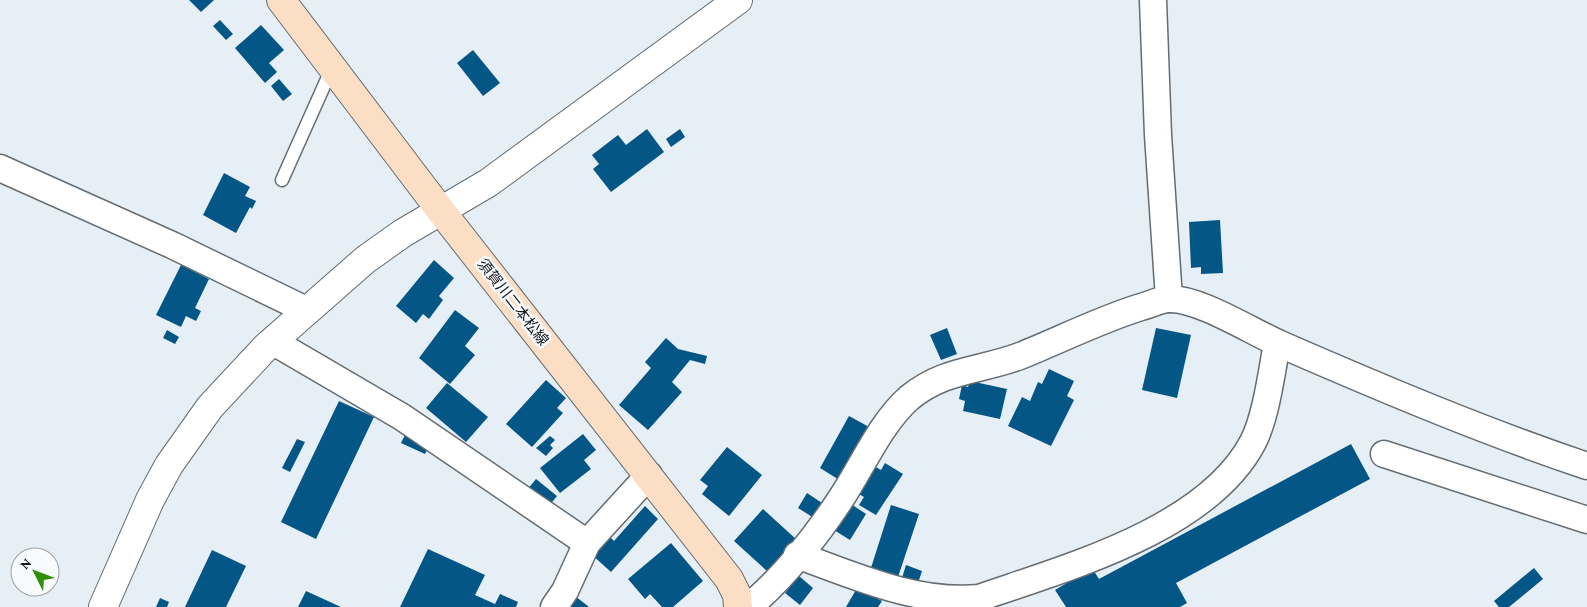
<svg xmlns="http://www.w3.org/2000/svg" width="1587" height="607" font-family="'Crimson Pro','Noto Sans JP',serif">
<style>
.building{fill:#035685}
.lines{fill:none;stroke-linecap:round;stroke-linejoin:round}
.service-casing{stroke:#646c72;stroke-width:15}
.minor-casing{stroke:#646c72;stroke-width:29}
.tertiary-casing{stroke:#646c72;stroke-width:30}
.secondary-casing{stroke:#646c72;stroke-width:30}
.service{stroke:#fff;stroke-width:12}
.minor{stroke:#fff;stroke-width:26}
.tertiary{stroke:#fff;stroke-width:28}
.secondary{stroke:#fbdec4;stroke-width:28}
.labels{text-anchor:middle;stroke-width:5;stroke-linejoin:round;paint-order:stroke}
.street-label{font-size:15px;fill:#14171a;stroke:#f8fbfe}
</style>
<rect width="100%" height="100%" fill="#e7eff6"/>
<g class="building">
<path d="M 189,0 L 214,0 L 201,12 Z"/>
<path d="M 220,20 L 233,34 L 226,40 L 213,26 Z"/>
<path d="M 261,25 L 284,50 L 269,63 L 277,72 L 265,83 L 235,48 Z"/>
<path d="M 473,50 L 500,83 L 483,96 L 457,63 Z"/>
<path d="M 279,79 L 292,94 L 283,101 L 271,86 Z"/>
<path d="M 647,129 L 664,152 L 611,192 L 593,169 L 599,164 L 592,155 L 618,135 L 626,145 Z"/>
<path d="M 680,129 L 685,137 L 671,147 L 666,139 Z"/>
<path d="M 224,173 L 250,187 L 245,196 L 256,201 L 252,209 L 250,207 L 236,233 L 203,215 Z"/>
<path d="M 1220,220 L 1223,273 L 1201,274 L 1201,267 L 1191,268 L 1189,222 Z"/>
<path d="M 434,260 L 454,278 L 439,296 L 443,300 L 429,319 L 423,314 L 416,323 L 396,306 Z"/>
<path d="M 181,265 L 209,279 L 195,308 L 201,311 L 196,321 L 186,316 L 181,327 L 156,315 Z"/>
<path d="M 455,310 L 479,328 L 465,346 L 475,355 L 450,384 L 419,358 Z"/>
<path d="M 947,328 L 957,354 L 941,360 L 930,335 Z"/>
<path d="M 1156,328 L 1191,335 L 1177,398 L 1142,390 Z"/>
<path d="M 167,330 L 179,337 L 175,344 L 163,338 Z"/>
<path d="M 666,338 L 678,349 L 707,356 L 705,364 L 690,360 L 672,382 L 682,392 L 648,430 L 619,405 L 651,368 L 645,362 Z"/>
<path d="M 1049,369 L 1074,381 L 1067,396 L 1074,400 L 1051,446 L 1008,426 L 1022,397 L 1030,401 L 1038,382 L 1042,384 Z"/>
<path d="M 546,380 L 566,398 L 557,408 L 563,413 L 532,447 L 506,424 Z"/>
<path d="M 970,381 L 1007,389 L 1000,419 L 963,411 L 965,401 L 959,399 L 962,385 L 968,387 Z"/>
<path d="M 447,383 L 488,417 L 466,442 L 426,408 Z"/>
<path d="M 339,401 L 374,417 L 316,539 L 281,522 Z"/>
<path d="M 849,416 L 871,428 L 841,481 L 820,468 Z"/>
<path d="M 407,431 L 431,442 L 425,454 L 401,443 Z"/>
<path d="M 583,434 L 596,450 L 584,460 L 591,469 L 560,493 L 540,468 Z"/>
<path d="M 550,436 L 555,440 L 550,445 L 553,448 L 546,456 L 536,448 Z"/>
<path d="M 297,439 L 305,442 L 290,472 L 282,468 Z"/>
<path d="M 1351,444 L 1370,479 L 1176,583 L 1187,603 L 1180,607 L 1066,607 L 1055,590 L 1092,568 L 1099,579 Z"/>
<path d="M 727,447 L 762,475 L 729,516 L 702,494 L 708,486 L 700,480 Z"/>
<path d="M 885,463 L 903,474 L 876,515 L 859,505 L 864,497 L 857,493 L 874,466 L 881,470 Z"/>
<path d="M 536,479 L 557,496 L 548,507 L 527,490 Z"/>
<path d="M 807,493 L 822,503 L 814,518 L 798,508 Z"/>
<path d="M 851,504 L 866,514 L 850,540 L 834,530 Z"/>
<path d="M 891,505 L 919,514 L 897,580 L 870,571 Z"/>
<path d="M 645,506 L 658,519 L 611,572 L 591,554 L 608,535 L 614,541 Z"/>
<path d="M 763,509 L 797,540 L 768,572 L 734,541 Z"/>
<path d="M 671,543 L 703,581 L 673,607 L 662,607 L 650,594 L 645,599 L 628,579 Z"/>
<path d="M 428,549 L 485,575 L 475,595 L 495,604 L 500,594 L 518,602 L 516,607 L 400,607 Z"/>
<path d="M 212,550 L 246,566 L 226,607 L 185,607 Z"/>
<path d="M 906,565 L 922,571 L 917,586 L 901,581 Z"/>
<path d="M 1534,568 L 1543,579 L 1509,607 L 1499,607 L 1494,601 Z"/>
<path d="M 799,576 L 813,588 L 800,605 L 785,593 Z"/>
<path d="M 857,588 L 882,601 L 878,607 L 846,607 Z"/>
<path d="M 306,591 L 341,607 L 298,607 Z"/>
<path d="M 575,596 L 589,607 L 567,607 Z"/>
<path d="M 160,598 L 169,602 L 167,607 L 156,607 Z"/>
</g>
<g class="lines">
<defs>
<path id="service" d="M 282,180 L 332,68"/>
<g id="minor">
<path d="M 1153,0 L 1158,135 L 1169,299"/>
<path d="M 0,168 L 172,245 L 306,310"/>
<path d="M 272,341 L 402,417 L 587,543"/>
<path d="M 1384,454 L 1587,520"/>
<path d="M 797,555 C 855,576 916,604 979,598 C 1065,568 1207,530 1253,442 C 1266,417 1272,371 1277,343"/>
<path d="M 554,607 L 565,591 L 587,543 L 649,475"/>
<path d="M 748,607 C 782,580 818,534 842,497 C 863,465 880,424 909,398 C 944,369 980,371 1020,356 C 1060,340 1099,320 1141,307 C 1149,305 1161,299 1169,299 C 1199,298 1252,332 1280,344 C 1381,388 1483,431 1587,466"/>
</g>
<path id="tertiary" d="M 103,607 L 150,500 L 169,465 L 210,407 L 266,347 L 365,260 L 403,233 L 488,183 L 738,0"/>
<path id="secondary" d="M 281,0 L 441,211 L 729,579 L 737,595 L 738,607"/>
</defs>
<use href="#service" class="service-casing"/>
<use href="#minor" class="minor-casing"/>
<use href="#tertiary" class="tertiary-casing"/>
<use href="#secondary" class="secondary-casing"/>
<use href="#service" class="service"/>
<use href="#minor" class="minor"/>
<use href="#tertiary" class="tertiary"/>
<use href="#secondary" class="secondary"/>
</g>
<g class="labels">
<g class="street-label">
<text transform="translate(513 302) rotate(52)" y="5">須賀川二本松線</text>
</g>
</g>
<g transform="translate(35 572) rotate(312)"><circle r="24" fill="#f8fbfe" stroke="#9da0a3"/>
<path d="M0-4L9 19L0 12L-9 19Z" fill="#308f05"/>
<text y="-8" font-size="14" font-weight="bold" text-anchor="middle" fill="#14171a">N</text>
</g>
</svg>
